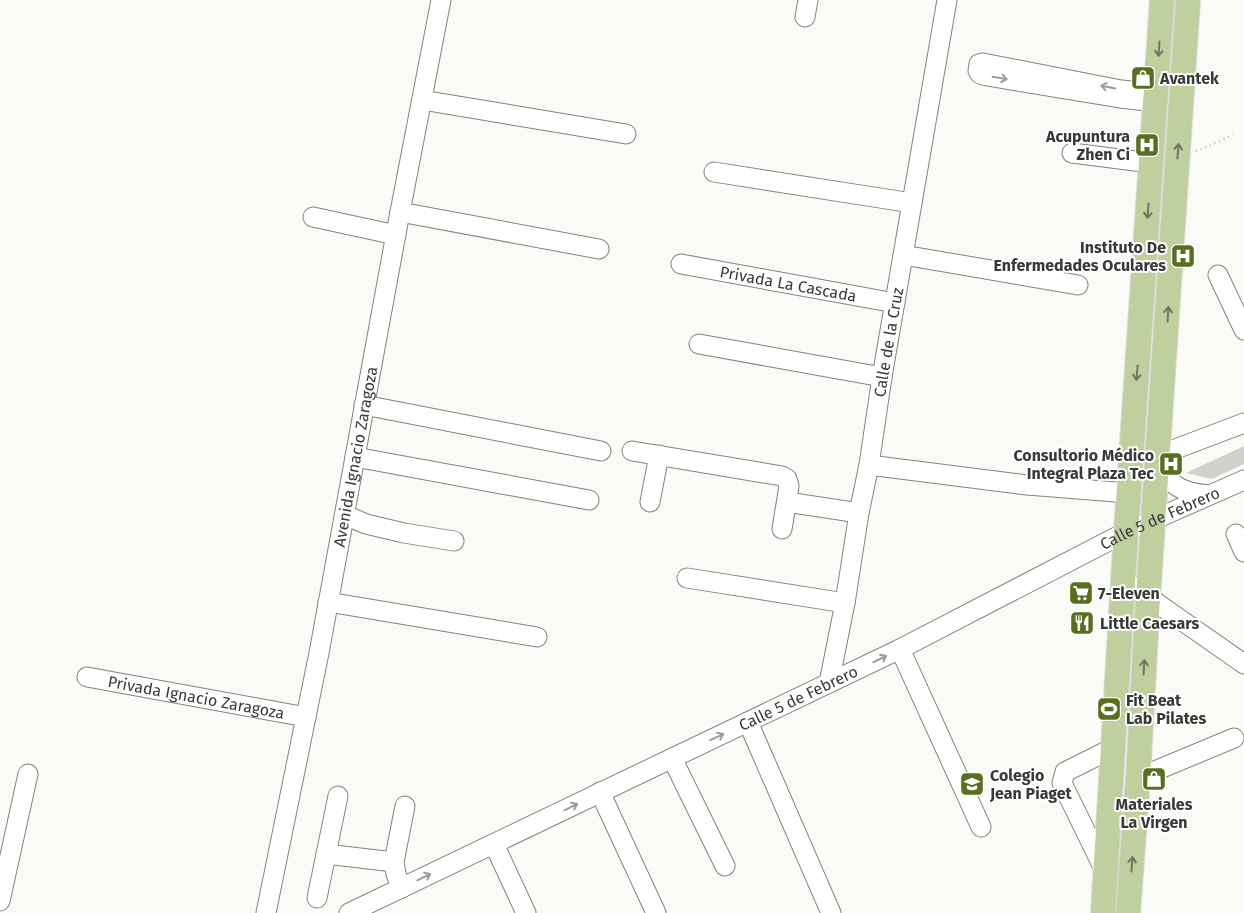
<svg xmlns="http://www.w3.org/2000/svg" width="1244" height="913" font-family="'Fira Sans',sans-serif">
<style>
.building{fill:#d0d2cd}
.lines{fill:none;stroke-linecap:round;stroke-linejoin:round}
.minor-casing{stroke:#82847f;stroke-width:21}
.major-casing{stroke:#d7d8d7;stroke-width:26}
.path{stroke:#bbbcb9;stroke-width:2.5;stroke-dasharray:1 4;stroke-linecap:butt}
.minor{stroke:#fff;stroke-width:19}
.major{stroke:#c0cf9e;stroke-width:24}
.oneway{stroke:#6f7661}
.oneway2{stroke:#9c9c9c}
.labels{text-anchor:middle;stroke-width:4;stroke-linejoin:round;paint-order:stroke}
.poi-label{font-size:16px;font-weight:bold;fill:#393a38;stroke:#fff;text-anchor:start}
.street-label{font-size:16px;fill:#393a38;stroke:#fff}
</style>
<rect width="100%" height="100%" fill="#fafbf7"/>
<path class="building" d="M 1244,446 L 1244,464 L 1212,479 L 1186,473 Z"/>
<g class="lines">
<defs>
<g id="minor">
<path d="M 805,17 L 808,0"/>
<path d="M 422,100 L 626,134"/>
<path d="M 1156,102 L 1120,98 L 987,76 L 980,74 L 978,71 L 979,64 L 983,63 L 1121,90 L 1156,93"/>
<path d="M 1072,153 L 1151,163"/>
<path d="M 714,172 L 912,203"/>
<path d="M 400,212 L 599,249"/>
<path d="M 313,217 L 396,235"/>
<path d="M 903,255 L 1078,285"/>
<path id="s1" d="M 681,264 L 895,303"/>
<path d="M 1218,275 L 1244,330"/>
<path d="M 699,344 L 882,377"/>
<path d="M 364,405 L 601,451"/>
<path d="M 632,451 L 782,476 L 787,479 L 789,486 L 782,529"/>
<path d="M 1157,456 L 1244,423"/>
<path d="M 355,457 L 589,500"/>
<path d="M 1157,464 C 1173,487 1180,492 1208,495"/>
<path d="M 869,465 L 1027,485 L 1129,493"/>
<path d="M 650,502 L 659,455"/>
<path d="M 787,502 L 859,513"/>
<path d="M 345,515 L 366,524 L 404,533 L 454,541"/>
<path d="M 1236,534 L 1244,552"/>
<path d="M 687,578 L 845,603"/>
<path d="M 1124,580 L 1244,664"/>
<path d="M 328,602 L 537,637"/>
<path d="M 900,649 L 981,827"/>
<path id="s2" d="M 87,677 L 306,717"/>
<path id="s3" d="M 829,683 L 845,603 L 859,513 L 869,465 L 882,377 L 947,0"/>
<path d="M 748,722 L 831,913"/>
<path d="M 672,758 L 725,866"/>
<path d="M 1138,778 L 1234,738"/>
<path d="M 600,792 L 656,913"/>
<path d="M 494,844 L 526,913"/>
<path d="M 326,854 L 394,862"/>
<path d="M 1105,871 L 1062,783 L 1065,772 L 1113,748"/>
<path d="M 402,888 L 396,874 L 394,862 L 405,806"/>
<path d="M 317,898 L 338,796"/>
<path d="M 0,901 L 28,774"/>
<path id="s4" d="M 266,913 L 319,653 L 400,212 L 441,0"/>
<path id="s5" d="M 349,913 L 900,649 L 1126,532 L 1244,480"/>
</g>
<g id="major">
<path d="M 1103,913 L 1126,532 L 1162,0"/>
<path d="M 1128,913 L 1138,778 L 1148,597 L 1188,0"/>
</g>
</defs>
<use href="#minor" class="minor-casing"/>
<use href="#major" class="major-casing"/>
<path class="path" d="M 1196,151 L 1202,149 L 1233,135"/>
<use href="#minor" class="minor"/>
<use href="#major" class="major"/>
</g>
<defs><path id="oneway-shaft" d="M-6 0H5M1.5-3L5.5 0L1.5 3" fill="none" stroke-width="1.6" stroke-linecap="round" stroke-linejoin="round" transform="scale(1.25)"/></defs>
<g class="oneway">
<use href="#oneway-shaft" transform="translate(1159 49) rotate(94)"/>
<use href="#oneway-shaft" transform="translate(1178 151) rotate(-86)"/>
<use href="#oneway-shaft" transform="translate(1148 211) rotate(94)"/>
<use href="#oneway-shaft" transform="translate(1168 314) rotate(-87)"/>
<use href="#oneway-shaft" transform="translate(1137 373) rotate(95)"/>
<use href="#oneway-shaft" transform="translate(1144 667) rotate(-87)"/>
<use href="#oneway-shaft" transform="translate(1132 864) rotate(-86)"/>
</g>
<g class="oneway2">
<use href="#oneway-shaft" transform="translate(1000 78) rotate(9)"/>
<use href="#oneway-shaft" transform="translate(1108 87) rotate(-169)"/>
<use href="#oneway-shaft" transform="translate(880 659) rotate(-26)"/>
<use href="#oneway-shaft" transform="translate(717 737) rotate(-25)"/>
<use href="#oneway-shaft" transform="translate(571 807) rotate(-26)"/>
<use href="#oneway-shaft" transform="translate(424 877) rotate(-26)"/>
</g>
<defs>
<symbol id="shop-square" viewBox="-11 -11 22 22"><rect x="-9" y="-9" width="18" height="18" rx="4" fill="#596f1f" stroke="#fff"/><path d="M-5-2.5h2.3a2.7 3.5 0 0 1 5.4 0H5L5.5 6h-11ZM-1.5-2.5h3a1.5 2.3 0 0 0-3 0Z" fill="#fff"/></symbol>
<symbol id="hospital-square" viewBox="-11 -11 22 22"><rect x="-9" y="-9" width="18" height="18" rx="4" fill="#596f1f" stroke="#fff"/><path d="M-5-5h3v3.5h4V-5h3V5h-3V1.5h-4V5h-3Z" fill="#fff"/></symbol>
<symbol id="supermarket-square" viewBox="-11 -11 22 22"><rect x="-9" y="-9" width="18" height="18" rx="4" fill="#596f1f" stroke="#fff"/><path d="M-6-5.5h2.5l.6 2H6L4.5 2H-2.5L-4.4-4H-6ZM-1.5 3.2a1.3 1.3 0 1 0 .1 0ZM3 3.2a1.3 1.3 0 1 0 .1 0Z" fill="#fff"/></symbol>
<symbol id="restaurant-square" viewBox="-11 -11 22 22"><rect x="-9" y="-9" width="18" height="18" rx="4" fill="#596f1f" stroke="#fff"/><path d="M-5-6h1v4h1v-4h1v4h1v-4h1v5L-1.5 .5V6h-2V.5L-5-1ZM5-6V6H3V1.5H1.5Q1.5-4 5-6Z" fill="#fff"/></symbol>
<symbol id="stadium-square" viewBox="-11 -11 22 22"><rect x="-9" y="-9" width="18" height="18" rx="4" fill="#596f1f" stroke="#fff"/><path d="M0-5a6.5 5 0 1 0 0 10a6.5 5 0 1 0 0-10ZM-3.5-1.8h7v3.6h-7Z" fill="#fff"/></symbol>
<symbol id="school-square" viewBox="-11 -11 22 22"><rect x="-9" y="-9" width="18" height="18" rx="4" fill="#596f1f" stroke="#fff"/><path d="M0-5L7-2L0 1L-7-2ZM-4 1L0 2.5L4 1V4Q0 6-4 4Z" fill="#fff"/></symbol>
</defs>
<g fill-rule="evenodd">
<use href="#shop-square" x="1129" y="64" width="28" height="28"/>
<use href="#hospital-square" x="1133" y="131" width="28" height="28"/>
<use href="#hospital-square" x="1169" y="242" width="28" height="28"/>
<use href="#hospital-square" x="1157" y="450" width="28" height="28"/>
<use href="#supermarket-square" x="1067" y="579" width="28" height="28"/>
<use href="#restaurant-square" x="1068" y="609" width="28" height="28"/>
<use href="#stadium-square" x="1095" y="695" width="28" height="28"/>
<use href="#shop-square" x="1140" y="765" width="28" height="28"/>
<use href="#school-square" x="958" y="770" width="28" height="28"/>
</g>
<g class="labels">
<g class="poi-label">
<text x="1160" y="84">Avantek</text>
<text x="1130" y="142" text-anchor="end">Acupuntura<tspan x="1130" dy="18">Zhen Ci</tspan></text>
<text x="1166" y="253" text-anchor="end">Instituto De<tspan x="1166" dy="18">Enfermedades Oculares</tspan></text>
<text x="1154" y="461" text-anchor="end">Consultorio Médico<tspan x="1154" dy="18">Integral Plaza Tec</tspan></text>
<text x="1098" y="599">7-Eleven</text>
<text x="1100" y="629">Little Caesars</text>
<text x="1126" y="706">Fit Beat<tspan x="1126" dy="18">Lab Pilates</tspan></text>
<text x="990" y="781">Colegio<tspan x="990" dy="18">Jean Piaget</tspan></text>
<text x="1154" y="810" text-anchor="middle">Materiales<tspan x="1154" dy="18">La Virgen</tspan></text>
</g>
<g class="street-label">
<text dy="6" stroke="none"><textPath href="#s1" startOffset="109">Privada La Cascada</textPath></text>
<text dy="6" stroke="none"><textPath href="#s3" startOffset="346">Calle de la Cruz</textPath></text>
<text dy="6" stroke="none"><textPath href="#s4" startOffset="465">Avenida Ignacio Zaragoza</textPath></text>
<text dy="6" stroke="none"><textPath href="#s5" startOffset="902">Calle 5 de Febrero</textPath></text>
<text dy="6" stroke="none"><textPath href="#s2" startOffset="111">Privada Ignacio Zaragoza</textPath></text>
<text dy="6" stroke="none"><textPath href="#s5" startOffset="498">Calle 5 de Febrero</textPath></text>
</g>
</g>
</svg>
